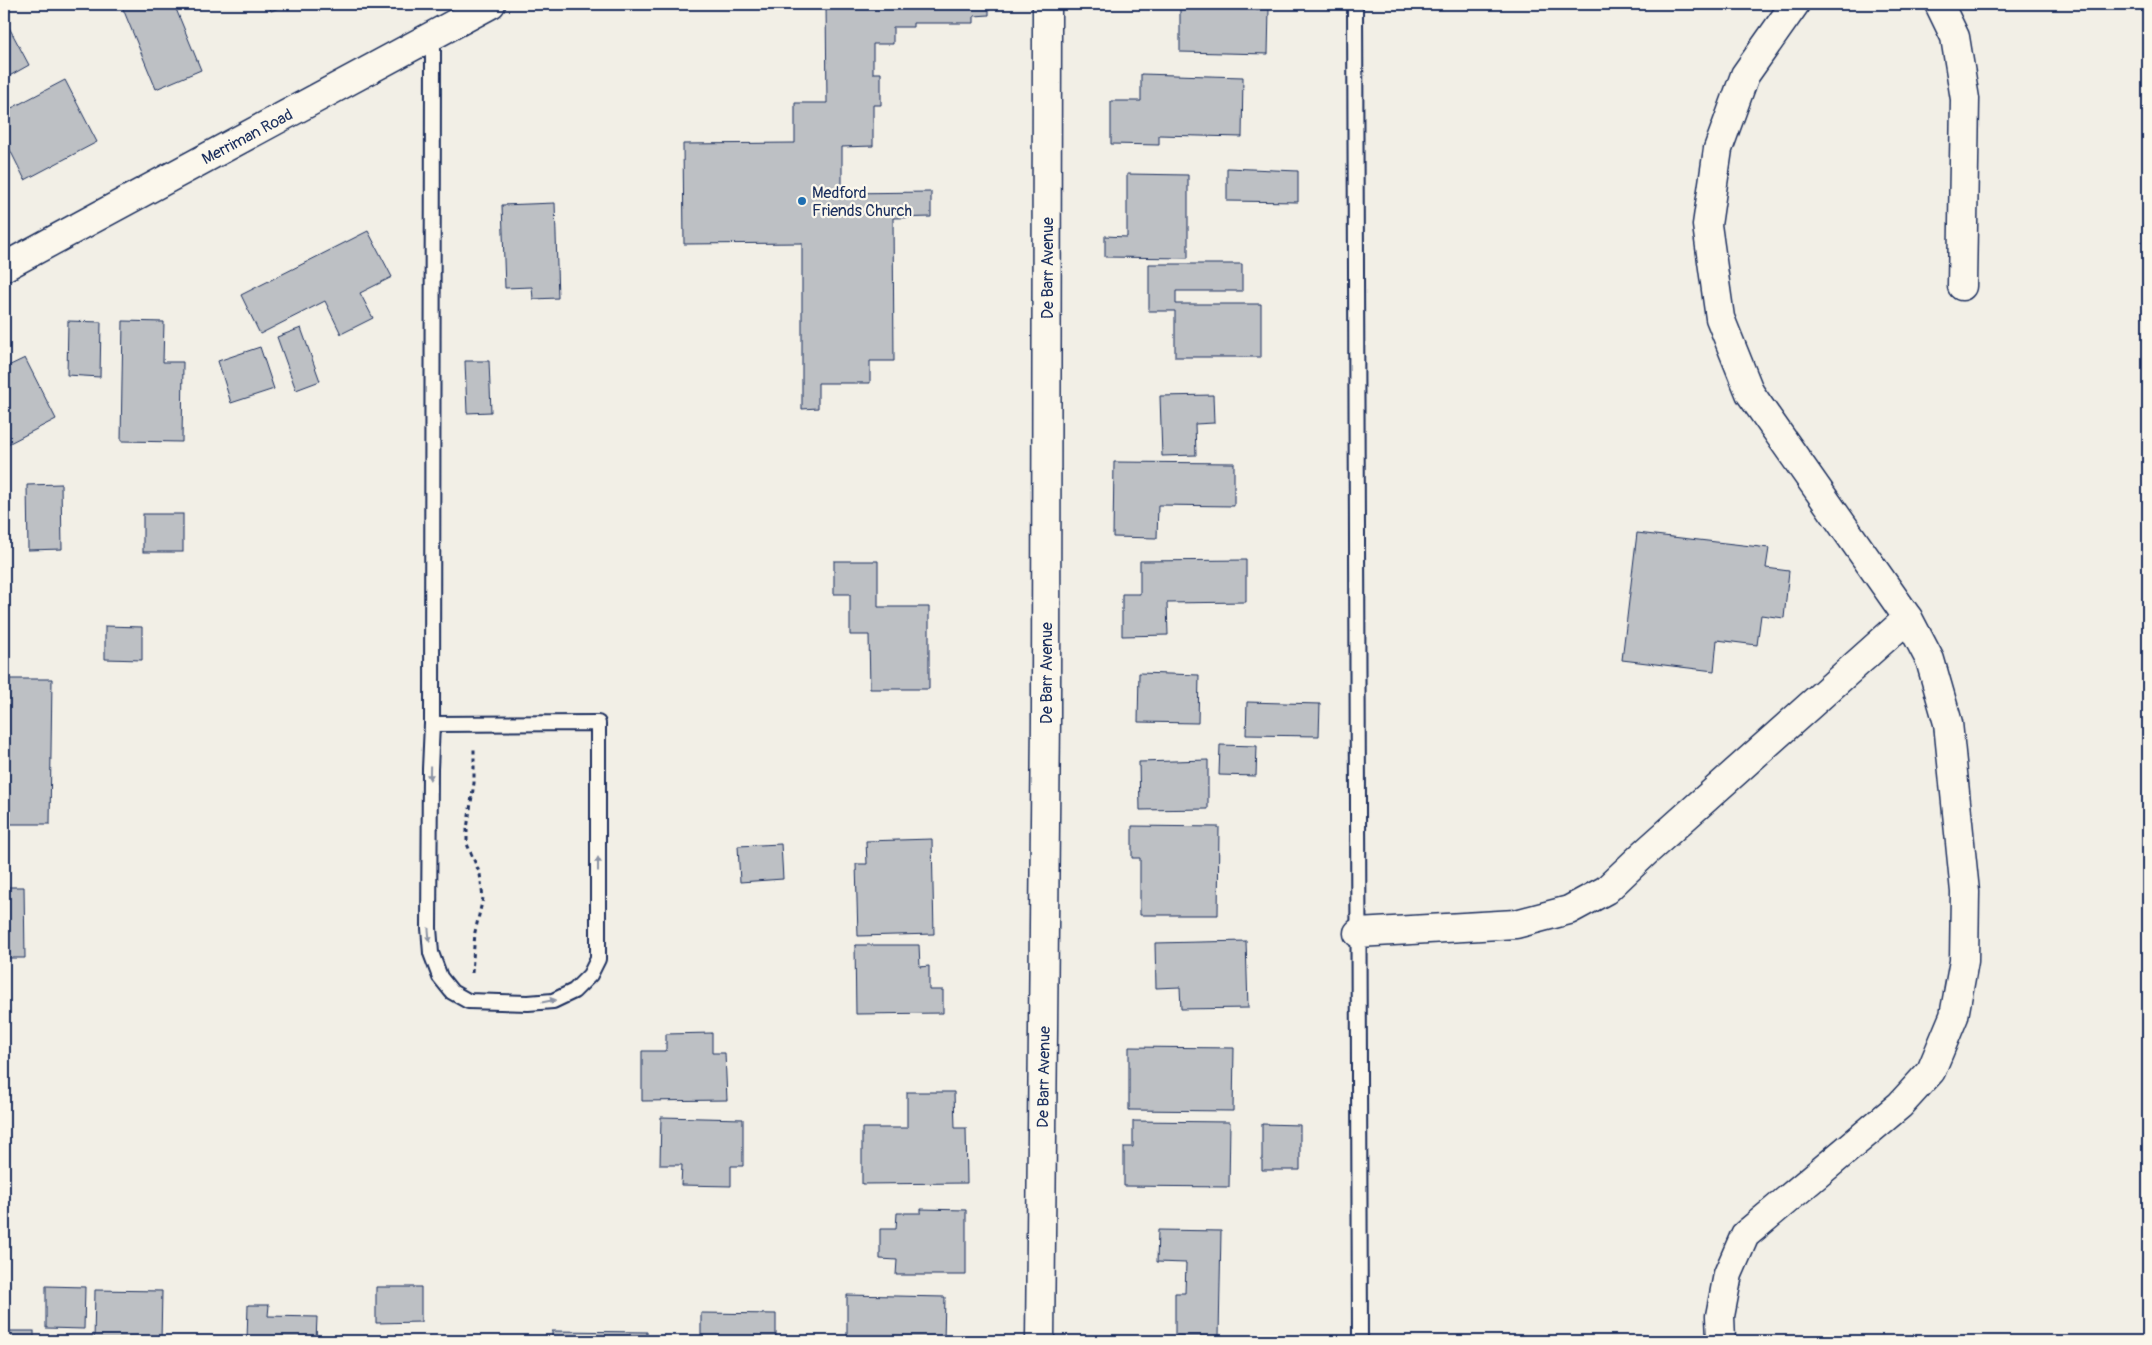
<svg xmlns="http://www.w3.org/2000/svg" width="2152" height="1345" font-family="Pangolin,sans-serif">
<style>
.building{fill:#bdc0c4;stroke:#1b2f5e}
.lines{fill:none;stroke-linecap:round;stroke-linejoin:round}
.lane-casing{stroke:#1b2f5e;stroke-width:18}
.street-casing{stroke:#1b2f5e;stroke-width:31}
.secondary-casing{stroke:#1b2f5e;stroke-width:31}
.path{stroke:#1b2f5e;stroke-width:3;stroke-dasharray:4 4;stroke-linecap:butt}
.lane{stroke:#fbf7ec;stroke-width:14}
.street{stroke:#fbf7ec;stroke-width:28}
.secondary{stroke:#fbf7ec;stroke-width:28}
.oneway{fill:#8b93a5}
.poi-dot{fill:#1f6fb2;stroke:#fbf7ec;stroke-width:2}
.labels{text-anchor:middle;stroke-width:4.5;stroke-linejoin:round;paint-order:stroke}
.street-label{font-size:16px;fill:#1b2f5e;stroke:#fbf7ec}
.poi-label{font-size:16px;fill:#1b2f5e;stroke:#fbf7ec;text-anchor:start}
</style>
<rect width="100%" height="100%" fill="#f2efe6"/>
<filter id="ink" filterUnits="userSpaceOnUse"><feTurbulence type="fractalNoise" baseFrequency=".02" numOctaves="2"/><feDisplacementMap in="SourceGraphic" scale="10" xChannelSelector="R" yChannelSelector="G"/><feConvolveMatrix kernelMatrix="1 2 1 2 8 2 1 2 1" color-interpolation-filters="sRGB"/></filter>
<g filter="url(#ink)">
<g class="building">
<path d="M 121,4 L 174,4 L 201,70 L 156,89 Z"/>
<path d="M 268,4 L 289,4 L 271,11 Z"/>
<path d="M 826,4 L 989,4 L 989,15 L 974,16 L 974,23 L 913,23 L 913,27 L 893,27 L 893,44 L 873,44 L 873,73 L 881,73 L 881,105 L 873,105 L 873,146 L 842,147 L 842,193 L 931,192 L 931,217 L 893,218 L 894,361 L 870,361 L 870,383 L 818,383 L 818,408 L 802,409 L 802,243 L 684,244 L 683,144 L 795,143 L 795,103 L 827,103 Z"/>
<path d="M 1180,4 L 1244,4 L 1244,9 L 1269,9 L 1268,54 L 1180,52 Z"/>
<path d="M 4,18 L 29,65 L 4,79 Z"/>
<path d="M 1141,74 L 1243,77 L 1242,137 L 1159,135 L 1159,145 L 1111,144 L 1111,101 L 1141,101 Z"/>
<path d="M 65,80 L 97,142 L 25,180 L 4,138 L 4,112 Z"/>
<path d="M 1227,168 L 1298,171 L 1298,202 L 1227,201 Z"/>
<path d="M 1127,174 L 1188,175 L 1188,258 L 1105,257 L 1105,236 L 1127,237 Z"/>
<path d="M 555,203 L 558,298 L 533,299 L 532,287 L 505,288 L 502,205 Z"/>
<path d="M 368,231 L 392,277 L 360,293 L 373,318 L 341,334 L 325,301 L 260,334 L 241,295 Z"/>
<path d="M 1149,264 L 1242,264 L 1242,291 L 1176,291 L 1176,304 L 1261,304 L 1261,357 L 1175,357 L 1175,311 L 1149,311 Z"/>
<path d="M 68,321 L 101,322 L 100,377 L 67,375 Z"/>
<path d="M 123,321 L 164,322 L 163,362 L 183,362 L 182,442 L 121,441 Z"/>
<path d="M 301,328 L 320,381 L 296,390 L 277,337 Z"/>
<path d="M 260,347 L 274,389 L 231,403 L 218,361 Z"/>
<path d="M 25,358 L 56,419 L 4,446 L 4,368 Z"/>
<path d="M 465,361 L 489,361 L 491,412 L 467,413 Z"/>
<path d="M 1213,395 L 1214,423 L 1195,424 L 1196,455 L 1162,456 L 1160,396 Z"/>
<path d="M 1114,462 L 1234,463 L 1234,506 L 1158,505 L 1157,538 L 1113,537 Z"/>
<path d="M 61,484 L 62,549 L 28,550 L 27,485 Z"/>
<rect x="143" y="514" width="40" height="38"/>
<path d="M 1637,533 L 1769,548 L 1766,568 L 1789,571 L 1784,618 L 1761,615 L 1757,645 L 1717,640 L 1714,671 L 1622,660 Z"/>
<path d="M 1246,560 L 1246,602 L 1167,603 L 1168,635 L 1122,636 L 1122,594 L 1140,594 L 1140,561 Z"/>
<path d="M 834,561 L 878,561 L 878,607 L 929,607 L 929,689 L 870,689 L 869,635 L 850,635 L 850,594 L 834,594 Z"/>
<path d="M 105,626 L 142,627 L 142,660 L 105,659 Z"/>
<path d="M 1139,673 L 1199,675 L 1198,723 L 1138,722 Z"/>
<path d="M 4,679 L 52,679 L 50,824 L 4,824 Z"/>
<path d="M 1247,702 L 1320,704 L 1319,736 L 1246,735 Z"/>
<path d="M 1220,745 L 1257,746 L 1256,776 L 1219,775 Z"/>
<path d="M 1208,760 L 1208,809 L 1140,810 L 1139,762 Z"/>
<path d="M 1132,826 L 1219,827 L 1218,915 L 1140,915 L 1140,858 L 1132,858 Z"/>
<path d="M 932,839 L 934,934 L 858,936 L 856,864 L 867,864 L 866,841 Z"/>
<path d="M 781,844 L 783,879 L 740,882 L 738,846 Z"/>
<path d="M 4,887 L 24,887 L 25,958 L 4,958 Z"/>
<path d="M 1246,941 L 1248,1008 L 1181,1009 L 1180,987 L 1156,988 L 1155,943 Z"/>
<path d="M 855,945 L 919,945 L 920,967 L 929,966 L 929,990 L 943,990 L 943,1013 L 856,1014 Z"/>
<path d="M 712,1033 L 712,1053 L 725,1053 L 727,1100 L 642,1101 L 642,1051 L 666,1051 L 666,1034 Z"/>
<path d="M 1129,1047 L 1234,1048 L 1233,1111 L 1129,1110 Z"/>
<path d="M 907,1092 L 954,1092 L 955,1128 L 966,1128 L 967,1183 L 862,1184 L 862,1128 L 907,1128 Z"/>
<path d="M 661,1117 L 743,1119 L 743,1166 L 731,1166 L 731,1186 L 681,1185 L 682,1165 L 660,1165 Z"/>
<path d="M 1133,1121 L 1230,1122 L 1229,1187 L 1124,1186 L 1124,1147 L 1133,1147 Z"/>
<path d="M 1262,1124 L 1300,1125 L 1300,1170 L 1262,1170 Z"/>
<path d="M 921,1209 L 966,1210 L 966,1275 L 896,1275 L 897,1260 L 880,1259 L 880,1229 L 896,1229 L 897,1213 L 921,1213 Z"/>
<path d="M 1158,1230 L 1221,1231 L 1219,1336 L 1175,1336 L 1175,1293 L 1185,1293 L 1186,1263 L 1157,1262 Z"/>
<path d="M 46,1286 L 85,1287 L 84,1329 L 46,1328 Z"/>
<path d="M 376,1287 L 421,1287 L 421,1322 L 376,1323 Z"/>
<path d="M 95,1290 L 162,1291 L 161,1341 L 94,1341 Z"/>
<path d="M 847,1295 L 945,1297 L 944,1341 L 847,1341 Z"/>
<path d="M 248,1305 L 269,1305 L 268,1316 L 317,1317 L 316,1341 L 247,1341 Z"/>
<path d="M 701,1313 L 776,1314 L 776,1341 L 701,1341 Z"/>
<rect x="4" y="1331" width="30" height="10"/>
<path d="M 552,1331 L 647,1332 L 647,1341 L 552,1341 Z"/>
<path d="M 425,1338 L 476,1339 L 476,1341 L 425,1341 Z"/>
</g>
<g class="lines">
<defs>
<g id="lane">
<path d="M 1355,4 L 1360,1341"/>
<path d="M 432,724 L 598,723 L 598,959 L 590,975 L 574,991 L 553,1001 L 528,1003 L 468,1001 L 452,992 L 440,977 L 431,953 L 429,928 L 430,769 L 432,724 L 433,35"/>
</g>
<g id="street">
<path d="M 1939,4 L 1955,37 L 1965,99 L 1962,286"/>
<path d="M 1358,933 L 1516,924 L 1569,910 L 1606,890 L 1646,852 L 1908,618"/>
<path d="M 1040,1341 L 1046,718 L 1047,4"/>
<path d="M 1721,1341 L 1720,1316 L 1728,1274 L 1745,1235 L 1900,1105 L 1931,1071 L 1954,1016 L 1964,961 L 1965,892 L 1948,723 L 1930,660 L 1908,618 L 1750,393 L 1720,318 L 1707,225 L 1718,149 L 1745,75 L 1795,4"/>
</g>
<path id="secondary" d="M 4,267 L 491,4"/>
</defs>
<use href="#lane" class="lane-casing"/>
<use href="#street" class="street-casing"/>
<use href="#secondary" class="secondary-casing"/>
<path class="path" d="M 472,973 L 475,932 L 483,898 L 480,874 L 467,844 L 467,829 L 474,783 L 474,749"/>
<use href="#lane" class="lane"/>
<use href="#street" class="street"/>
<use href="#secondary" class="secondary"/>
</g>
<defs><path id="oneway-solid" d="M-6-.8H1V-3.2L6.5 0L1 3.2V.8H-6Z" transform="scale(1.25)"/></defs>
<g class="oneway">
<use href="#oneway-solid" transform="translate(430 773) rotate(91)"/>
<use href="#oneway-solid" transform="translate(598 864) rotate(-90)"/>
<use href="#oneway-solid" transform="translate(429 935) rotate(85)"/>
<use href="#oneway-solid" transform="translate(549 1001) rotate(-11)"/>
</g>
</g>
<circle class="poi-dot" cx="802" cy="201" r="5"/>
<g class="labels">
<g class="street-label">
<text transform="translate(247 136) rotate(-28)" y="6">Merriman Road</text>
<text transform="translate(1047 268) rotate(-90)" y="6">De Barr Avenue</text>
<text transform="translate(1046 673) rotate(-90)" y="6">De Barr Avenue</text>
<text transform="translate(1043 1077) rotate(-89)" y="6">De Barr Avenue</text>
</g>
<g class="poi-label">
<text x="812" y="198">Medford<tspan x="812" dy="18">Friends Church</tspan></text>
</g>
</g>
<rect width="2152" height="1345" fill="none" stroke="#fbf7ec" stroke-width="20"/>
<rect x="10" y="10" width="2132" height="1325" fill="none" stroke="#1b2f5e" stroke-width="2" filter="url(#ink)"/>
</svg>
